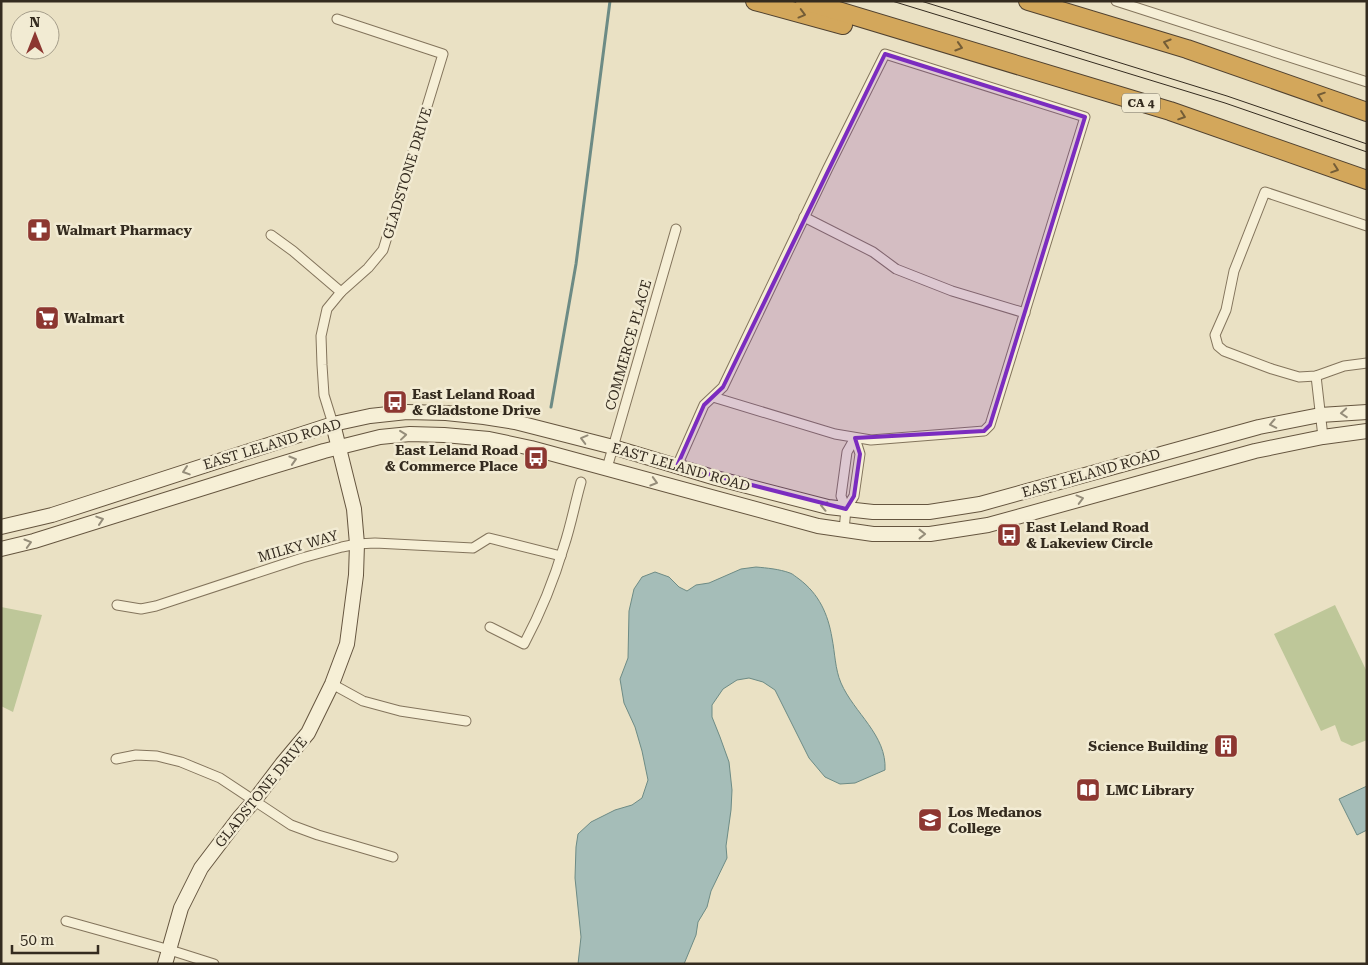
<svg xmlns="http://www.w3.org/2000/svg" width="1368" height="965" font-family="'Roboto Serif',serif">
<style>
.green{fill:#bec799}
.water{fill:#a5bdb8;stroke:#6d8b85}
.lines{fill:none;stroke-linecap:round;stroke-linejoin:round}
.stream{stroke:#6d8b85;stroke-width:3}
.street-casing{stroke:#83745c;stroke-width:11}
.secondary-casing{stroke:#65553f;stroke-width:16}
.highway-casing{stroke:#514230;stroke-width:20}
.street{stroke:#f6efd6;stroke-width:9}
.secondary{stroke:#f6efd6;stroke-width:14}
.highway{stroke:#d3a75b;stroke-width:18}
.tram{stroke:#342b1f;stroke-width:1}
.oneway{stroke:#745d37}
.oneway2{stroke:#958d7a}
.marked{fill:#7b2cbf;fill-opacity:0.2;stroke:#7b2cbf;stroke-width:4;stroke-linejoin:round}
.labels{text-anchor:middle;stroke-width:5;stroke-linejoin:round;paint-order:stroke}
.shield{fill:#f2ebd3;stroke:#6d6555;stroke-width:1}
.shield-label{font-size:12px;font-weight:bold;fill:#342b1f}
.street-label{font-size:14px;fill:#342b1f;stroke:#f2ebd3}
.poi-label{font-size:14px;font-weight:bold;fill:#342b1f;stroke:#f2ebd3;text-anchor:start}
</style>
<rect width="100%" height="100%" fill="#eae1c4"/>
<g class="green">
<path d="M 1335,605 L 1367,672 L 1367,740 L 1352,746 L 1341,741 L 1335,725 L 1321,731 L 1274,634 Z"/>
<path d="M 1,607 L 42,615 L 13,712 L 1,706 Z"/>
</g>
<g class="water">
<path d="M 756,567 C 767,568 779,569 790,573 C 793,574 796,577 799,579 C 819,594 828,614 832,638 C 835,653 835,669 841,683 C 854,713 887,735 885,770 L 855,783 L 840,784 L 825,777 L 809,758 L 775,690 L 763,682 L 749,678 L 737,680 L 723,689 L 712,705 L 712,717 L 720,737 L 729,762 L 732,790 L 731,810 L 726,846 L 727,858 L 711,891 L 707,907 L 698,922 L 696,935 L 684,964 L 578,964 L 581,937 L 575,878 L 576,847 L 578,834 L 591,822 L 615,810 L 632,805 L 642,798 L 648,780 L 642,751 L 635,727 L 624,703 L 620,679 L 628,658 L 629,611 L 634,589 L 642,577 L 655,572 L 669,577 L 679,587 L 687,591 L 696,585 L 709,583 L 741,569 Z"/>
<path d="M 1367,786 L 1367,830 L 1357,835 L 1339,799 Z"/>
</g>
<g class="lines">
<path class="stream" d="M 551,407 L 576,264 L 610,1"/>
<defs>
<g id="street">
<path d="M 1116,1 L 1367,82"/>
<path d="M 804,217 L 873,252 L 896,269 L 952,291 L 1025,313"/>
<path d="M 1367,226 L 1265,192 L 1234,271 L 1226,310 L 1215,335 L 1218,346 L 1224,351 L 1272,369 L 1299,377 L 1316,376 L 1344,366 L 1367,363"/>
<path d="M 271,235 L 293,251 L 341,292"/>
<path d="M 1316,376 L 1323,437"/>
<path d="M 333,424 L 324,395 L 322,365 L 321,336 L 327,309 L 341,292 L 368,268 L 383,250 L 443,54 L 337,19"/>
<path d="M 677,466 L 704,405 L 723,387 L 828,168 L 885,54 L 1085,117 L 990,425 L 984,431 L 871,440 L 835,434 L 713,397"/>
<path d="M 607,468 L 676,229"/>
<path d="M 844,530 L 846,509 L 854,496 L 860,454 L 855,438 L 847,452 L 841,496 L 846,509"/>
<path d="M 117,605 L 141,609 L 156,606 L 302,558 L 342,547 L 357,544 L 375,543 L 473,548 L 489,538 L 561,556"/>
<path d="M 490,627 L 524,644 C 541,612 554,580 564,546 C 571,525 575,503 581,482"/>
<path d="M 332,684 L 363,701 L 400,711 L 466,721"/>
<path d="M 116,759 L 136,755 L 157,756 L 181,762 L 220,778 L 291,825 L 318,835 L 393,857"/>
<path d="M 66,921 L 170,950 L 214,964"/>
</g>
<g id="secondary">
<path d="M 1,527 L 52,515 L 333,424 L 370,416 L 407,412 L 446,413 L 484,417 L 515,422 L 613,447 L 716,478 L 828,507 L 873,512 L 929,512 L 980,504 L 1259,427 L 1320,415 L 1367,412"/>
<path d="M 1,549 L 34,541 L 248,474 L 324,451 L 380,437 L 410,434 L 444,435 L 489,439 L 531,448 L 818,526 L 873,534 L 930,534 L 988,525 L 1255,451 L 1323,437 L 1367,431"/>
<path d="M 165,964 L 181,908 L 201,868 L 239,818 L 254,801 L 282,764 L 308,733 L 332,684 L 347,644 L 356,575 L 357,544 L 354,509 L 333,424"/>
</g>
<g id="highway">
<path d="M 755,1 L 843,25"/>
<path d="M 805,1 L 1170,111 L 1367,180"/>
<path d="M 1028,1 L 1187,49 L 1367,112"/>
</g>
</defs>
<use href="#street" class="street-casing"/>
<use href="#secondary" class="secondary-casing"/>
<use href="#highway" class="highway-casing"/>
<use href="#street" class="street"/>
<use href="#secondary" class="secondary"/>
<use href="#highway" class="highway"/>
<g class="tram">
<path d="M 892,1 L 1225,103 L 1367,152"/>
<path d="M 921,1 L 1227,96 L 1367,144"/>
</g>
</g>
<defs><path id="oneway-chevron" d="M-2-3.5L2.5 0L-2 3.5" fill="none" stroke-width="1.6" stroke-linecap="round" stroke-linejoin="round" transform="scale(1.25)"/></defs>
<g class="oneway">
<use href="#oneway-chevron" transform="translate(802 14) rotate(15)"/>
<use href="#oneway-chevron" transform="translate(1167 43) rotate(-163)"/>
<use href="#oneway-chevron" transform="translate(959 47) rotate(17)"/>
<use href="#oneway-chevron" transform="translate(1321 96) rotate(-161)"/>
<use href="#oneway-chevron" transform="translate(1182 116) rotate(19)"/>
<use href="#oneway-chevron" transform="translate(1335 169) rotate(19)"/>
</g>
<g class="oneway2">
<use href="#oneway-chevron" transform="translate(1344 413) rotate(176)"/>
<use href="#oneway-chevron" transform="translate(1273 424) rotate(169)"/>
<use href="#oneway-chevron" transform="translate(403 435) rotate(-6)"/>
<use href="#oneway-chevron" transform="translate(584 439) rotate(-165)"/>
<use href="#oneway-chevron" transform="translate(293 460) rotate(-17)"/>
<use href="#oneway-chevron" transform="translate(186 471) rotate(162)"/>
<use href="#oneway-chevron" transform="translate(654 482) rotate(16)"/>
<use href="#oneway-chevron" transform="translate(1080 499) rotate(-15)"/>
<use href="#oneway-chevron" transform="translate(824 506) rotate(-168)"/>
<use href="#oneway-chevron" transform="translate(100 520) rotate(-18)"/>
<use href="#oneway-chevron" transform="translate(922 534)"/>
<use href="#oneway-chevron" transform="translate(28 543) rotate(-16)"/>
</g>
<path class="marked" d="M 885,54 L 1085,117 L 990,425 L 984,431 L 855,438 L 860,454 L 854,496 L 846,509 L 677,466 L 704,405 L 723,387 Z"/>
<defs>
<symbol id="pharmacy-square" viewBox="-11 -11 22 22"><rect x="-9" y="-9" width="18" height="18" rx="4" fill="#8d3731" stroke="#f2ebd3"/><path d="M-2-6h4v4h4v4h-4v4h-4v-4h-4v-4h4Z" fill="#fff"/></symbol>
<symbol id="supermarket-square" viewBox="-11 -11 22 22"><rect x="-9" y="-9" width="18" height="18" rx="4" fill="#8d3731" stroke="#f2ebd3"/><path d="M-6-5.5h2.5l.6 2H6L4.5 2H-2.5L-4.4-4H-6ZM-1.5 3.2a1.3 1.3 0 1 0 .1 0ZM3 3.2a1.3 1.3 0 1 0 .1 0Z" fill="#fff"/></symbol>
<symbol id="bus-square" viewBox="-11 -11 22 22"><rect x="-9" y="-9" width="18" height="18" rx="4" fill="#8d3731" stroke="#f2ebd3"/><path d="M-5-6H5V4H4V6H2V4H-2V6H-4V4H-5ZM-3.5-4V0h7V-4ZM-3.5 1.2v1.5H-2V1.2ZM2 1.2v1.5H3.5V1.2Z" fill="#fff"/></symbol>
<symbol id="building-square" viewBox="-11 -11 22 22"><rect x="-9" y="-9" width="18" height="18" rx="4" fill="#8d3731" stroke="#f2ebd3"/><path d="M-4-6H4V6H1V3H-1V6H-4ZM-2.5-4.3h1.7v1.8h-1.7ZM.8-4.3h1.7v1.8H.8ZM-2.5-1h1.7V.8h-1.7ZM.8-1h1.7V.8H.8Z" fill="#fff"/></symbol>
<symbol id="library-square" viewBox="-11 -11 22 22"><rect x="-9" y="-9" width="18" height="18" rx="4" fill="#8d3731" stroke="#f2ebd3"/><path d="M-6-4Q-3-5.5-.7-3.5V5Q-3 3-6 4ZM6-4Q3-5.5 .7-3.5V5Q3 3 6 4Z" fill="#fff"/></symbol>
<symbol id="university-square" viewBox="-11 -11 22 22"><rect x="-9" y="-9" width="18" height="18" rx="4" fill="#8d3731" stroke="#f2ebd3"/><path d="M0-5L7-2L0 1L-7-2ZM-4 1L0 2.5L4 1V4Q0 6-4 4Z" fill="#fff"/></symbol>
</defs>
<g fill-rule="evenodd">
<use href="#pharmacy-square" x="25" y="216" width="28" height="28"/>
<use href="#supermarket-square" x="33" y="304" width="28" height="28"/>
<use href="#bus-square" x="381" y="388" width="28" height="28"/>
<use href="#bus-square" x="522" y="444" width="28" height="28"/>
<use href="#bus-square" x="995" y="521" width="28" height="28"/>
<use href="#building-square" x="1212" y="732" width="28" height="28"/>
<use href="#library-square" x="1074" y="776" width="28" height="28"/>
<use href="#university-square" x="916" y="806" width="28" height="28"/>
</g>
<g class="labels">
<rect class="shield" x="1122" y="93.5" width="38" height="19" rx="4"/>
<g class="shield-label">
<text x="1141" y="107">CA 4</text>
</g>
<g class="street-label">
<text transform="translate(407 173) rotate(-73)" y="5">GLADSTONE DRIVE</text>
<text transform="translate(628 345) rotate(-74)" y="5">COMMERCE PLACE</text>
<text transform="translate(272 444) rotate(-17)" y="5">EAST LELAND ROAD</text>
<text transform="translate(681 467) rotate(16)" y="5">EAST LELAND ROAD</text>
<text transform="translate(1091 473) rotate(-16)" y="5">EAST LELAND ROAD</text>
<text transform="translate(298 546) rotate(-16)" y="5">MILKY WAY</text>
<text transform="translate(261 792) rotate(-51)" y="5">GLADSTONE DRIVE</text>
</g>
<g class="poi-label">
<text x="56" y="235">Walmart Pharmacy</text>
<text x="64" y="323">Walmart</text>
<text x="412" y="399">East Leland Road<tspan x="412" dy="16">&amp; Gladstone Drive</tspan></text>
<text x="518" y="455" text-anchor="end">East Leland Road<tspan x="518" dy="16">&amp; Commerce Place</tspan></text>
<text x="1026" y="532">East Leland Road<tspan x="1026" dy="16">&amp; Lakeview Circle</tspan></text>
<text x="1208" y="751" text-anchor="end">Science Building</text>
<text x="1106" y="795">LMC Library</text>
<text x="948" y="817">Los Medanos<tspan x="948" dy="16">College</tspan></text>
</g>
</g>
<rect width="1368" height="965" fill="none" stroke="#342b1f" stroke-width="5"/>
<g transform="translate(35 35)"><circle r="24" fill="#f2ebd3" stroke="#a69e8b"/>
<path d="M0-4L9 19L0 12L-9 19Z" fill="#8d3731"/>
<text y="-8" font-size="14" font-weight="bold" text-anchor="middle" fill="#342b1f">N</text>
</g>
<path d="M12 945v8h86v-8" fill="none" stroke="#342b1f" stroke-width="2.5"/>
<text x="20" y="945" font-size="15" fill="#342b1f" stroke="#f2ebd3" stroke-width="4" paint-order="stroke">50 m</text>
</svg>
